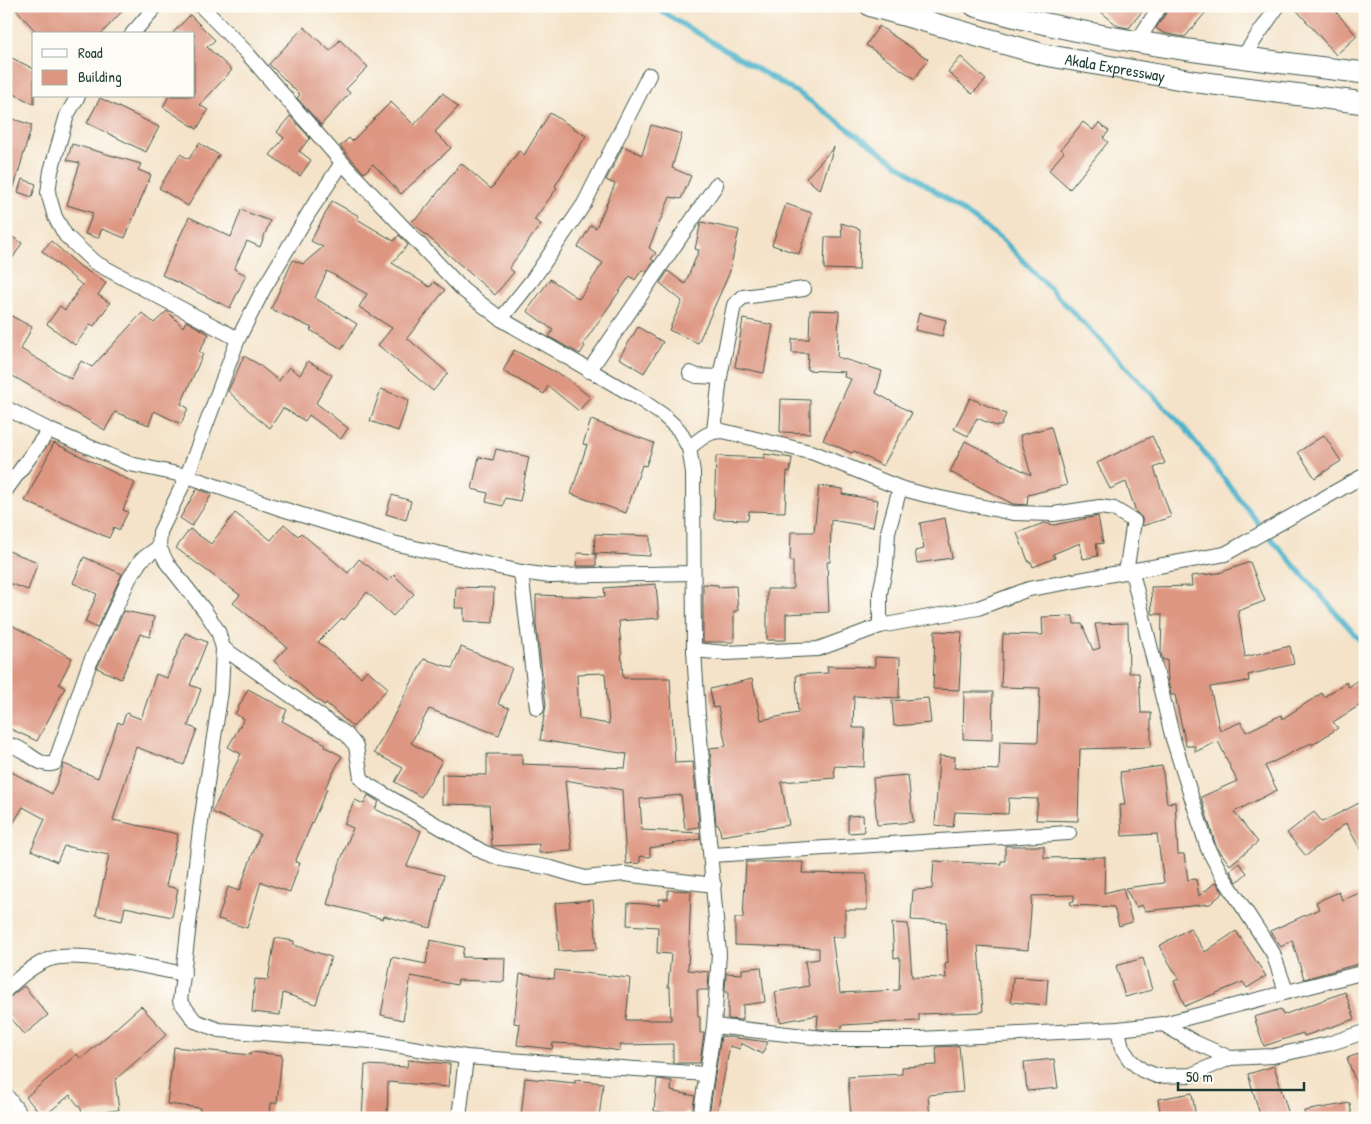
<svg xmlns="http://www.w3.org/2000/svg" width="1371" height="1124" font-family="'Patrick Hand',sans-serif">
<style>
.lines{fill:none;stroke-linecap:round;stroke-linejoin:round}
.stream{stroke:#4bb3ca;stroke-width:5}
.building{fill:#dd9681;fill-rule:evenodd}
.minor-casing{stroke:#3f564a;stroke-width:16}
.primary-casing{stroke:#3f564a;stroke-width:23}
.minor{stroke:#fff;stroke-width:14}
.primary{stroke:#fff;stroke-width:21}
.labels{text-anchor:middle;stroke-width:5;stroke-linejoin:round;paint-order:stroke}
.street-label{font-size:16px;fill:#1f3d34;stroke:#fdfcf7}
</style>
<rect width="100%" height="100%" fill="#fdfcf7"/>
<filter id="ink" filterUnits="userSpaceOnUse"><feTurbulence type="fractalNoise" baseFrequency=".02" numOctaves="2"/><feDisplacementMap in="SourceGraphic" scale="10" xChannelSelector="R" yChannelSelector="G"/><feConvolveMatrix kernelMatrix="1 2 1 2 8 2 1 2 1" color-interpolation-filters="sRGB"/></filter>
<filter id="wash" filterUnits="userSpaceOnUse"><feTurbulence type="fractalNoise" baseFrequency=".0096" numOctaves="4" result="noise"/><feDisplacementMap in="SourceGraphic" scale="20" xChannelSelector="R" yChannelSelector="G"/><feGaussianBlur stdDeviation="1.12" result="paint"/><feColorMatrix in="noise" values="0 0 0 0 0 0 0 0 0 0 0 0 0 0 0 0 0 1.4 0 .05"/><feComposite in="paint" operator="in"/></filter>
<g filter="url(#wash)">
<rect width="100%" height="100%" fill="#f4e3c9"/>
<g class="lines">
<path class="stream" d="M 652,6 L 803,96 L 1003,240 L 1183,426 L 1266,533 L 1365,646"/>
</g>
<g id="blocks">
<g class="building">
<path d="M 13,6 L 127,6 L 101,34 L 38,34 Z"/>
<path d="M 1094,6 L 1146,6 L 1129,28 L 1118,26 Z"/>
<path d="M 1171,6 L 1211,6 L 1185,37 L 1163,33 L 1156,28 Z"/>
<path d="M 1293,6 L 1331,6 L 1357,36 L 1336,55 Z"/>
<path d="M 190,15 L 215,40 L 207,47 L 232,70 L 200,105 L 208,110 L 197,129 L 163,107 L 169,96 L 194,96 L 194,34 L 172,34 Z"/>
<path d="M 879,26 L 928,59 L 915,79 L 866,45 Z"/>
<path d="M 304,27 L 330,51 L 340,40 L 368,67 L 346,89 L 350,93 L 321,125 L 297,98 L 300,95 L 269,64 Z"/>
<path d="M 6,55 L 34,69 L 34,104 L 6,90 Z"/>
<path d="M 961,57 L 986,80 L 972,94 L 948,72 Z"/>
<path d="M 443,93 L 458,107 L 435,132 L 451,148 L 401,194 L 373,164 L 364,173 L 340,146 L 349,138 L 352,141 L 391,102 L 414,125 Z"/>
<path d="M 100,98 L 159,127 L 146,152 L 87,123 Z"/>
<path d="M 550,113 L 586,136 L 555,186 L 557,188 L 534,220 L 541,224 L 509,268 L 514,272 L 495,295 L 411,222 L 421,214 L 461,163 L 491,189 L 519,151 L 524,155 Z"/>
<path d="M 290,116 L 310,138 L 299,151 L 311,160 L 300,176 L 270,155 L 284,138 L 277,132 Z"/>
<path d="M 6,117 L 32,125 L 10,201 L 6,200 Z"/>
<path d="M 1083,122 L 1093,130 L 1099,123 L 1109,131 L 1103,138 L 1108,142 L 1070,189 L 1049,170 L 1064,152 L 1061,149 Z"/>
<path d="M 651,125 L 682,134 L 672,168 L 691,176 L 681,199 L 670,197 L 649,248 L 656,253 L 651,259 L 654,261 L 646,272 L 642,270 L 635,280 L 630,276 L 583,344 L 585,346 L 580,354 L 549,337 L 553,330 L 527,311 L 550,279 L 579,299 L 603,263 L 578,247 L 591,225 L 596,228 L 615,184 L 606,180 L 623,146 L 642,155 Z"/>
<path d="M 199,143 L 219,155 L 188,206 L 159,188 L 180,154 L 189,159 Z"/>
<path d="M 72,144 L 141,164 L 138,170 L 151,175 L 125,238 L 102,229 L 98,238 L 85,234 L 93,213 L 67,205 L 80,163 L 67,160 Z"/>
<path d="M 834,147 L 820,190 L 806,178 Z"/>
<path d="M 22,179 L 36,184 L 32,197 L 18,192 Z"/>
<path d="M 332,201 L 359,216 L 357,219 L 394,241 L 399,235 L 408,245 L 392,263 L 430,287 L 434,282 L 445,290 L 407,338 L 448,373 L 433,391 L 378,345 L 392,328 L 359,307 L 367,294 L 327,271 L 315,298 L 357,324 L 342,349 L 310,330 L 312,328 L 271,309 L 293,260 L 303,264 L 323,247 L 311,241 Z"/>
<path d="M 786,204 L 812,213 L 799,254 L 772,245 Z"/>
<path d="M 241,210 L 270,221 L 260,247 L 247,241 L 234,269 L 246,275 L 230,308 L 162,275 L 189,217 L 231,237 Z"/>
<path d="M 701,222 L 739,230 L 729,274 L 698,343 L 669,330 L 682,301 L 660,283 L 668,271 L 685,284 L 699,250 L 695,249 Z"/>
<path d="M 841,223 L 860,229 L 859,270 L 824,269 L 825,237 L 842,237 Z"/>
<path d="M 6,233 L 22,243 L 6,269 Z"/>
<path d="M 51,241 L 81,267 L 106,283 L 98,295 L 110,303 L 94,326 L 91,324 L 75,345 L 47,324 L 60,306 L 65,310 L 82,285 L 42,251 Z"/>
<path d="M 810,310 L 839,311 L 837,357 L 882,371 L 876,393 L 912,413 L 883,466 L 854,451 L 852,453 L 823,440 L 851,379 L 844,377 L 845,372 L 807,370 L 808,353 L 792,353 L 792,339 L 809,339 Z"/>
<path d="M 167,311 L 183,327 L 186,321 L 209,334 L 199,352 L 203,354 L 181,404 L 188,408 L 181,424 L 154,411 L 149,425 L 115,412 L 105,430 L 6,372 L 6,313 L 32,327 L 21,349 L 71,379 L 81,361 L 92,367 L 142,313 L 154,323 Z"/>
<path d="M 919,313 L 946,320 L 942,336 L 915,330 Z"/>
<path d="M 743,319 L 773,325 L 764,373 L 735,367 Z"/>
<path d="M 638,327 L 663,342 L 644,373 L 619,358 Z"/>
<path d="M 514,350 L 566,378 L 590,397 L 579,411 L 548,386 L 544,394 L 503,371 Z"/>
<path d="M 244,356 L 258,364 L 279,381 L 289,367 L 300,375 L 308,361 L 332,375 L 316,403 L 348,428 L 341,439 L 309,415 L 305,421 L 283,408 L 270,428 L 258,419 L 228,391 Z"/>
<path d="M 381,389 L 409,400 L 398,431 L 370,421 Z"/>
<path d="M 970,398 L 1006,414 L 1001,426 L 996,426 L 977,418 L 968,436 L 954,429 Z"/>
<path d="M 781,399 L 810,400 L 810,433 L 780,432 Z"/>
<path d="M 591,420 L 654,443 L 646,466 L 642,465 L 626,513 L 571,494 L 587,445 L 583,444 Z"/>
<path d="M 1051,427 L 1067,485 L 1028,495 L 1027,505 L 1013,504 L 950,472 L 965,441 L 1031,475 L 1020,435 Z"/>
<path d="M 1324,435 L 1341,461 L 1315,478 L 1298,452 Z"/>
<path d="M 1152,436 L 1165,463 L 1154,468 L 1171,517 L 1142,526 L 1142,518 L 1136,512 L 1126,482 L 1110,489 L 1097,463 Z"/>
<path d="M 54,443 L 135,483 L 123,510 L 128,512 L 119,530 L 114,527 L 109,538 L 25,501 Z"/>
<path d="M 496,449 L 529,457 L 520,501 L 505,498 L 503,506 L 486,502 L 488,493 L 472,489 L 479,457 L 493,460 Z"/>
<path d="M 764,454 L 792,458 L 790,472 L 787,471 L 785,512 L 749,511 L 748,520 L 714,519 L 716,456 L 764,458 Z"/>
<path d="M 819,486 L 843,489 L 842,494 L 878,500 L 873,527 L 831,520 L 830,562 L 827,562 L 829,612 L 786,614 L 786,640 L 767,640 L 767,589 L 793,589 L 793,561 L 790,561 L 791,532 L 814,532 Z"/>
<path d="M 197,489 L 212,494 L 192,526 L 180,518 Z"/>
<path d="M 392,495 L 411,501 L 406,520 L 386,514 Z"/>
<path d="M 235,513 L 271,540 L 284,524 L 298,536 L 301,533 L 348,573 L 359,559 L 388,581 L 394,575 L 414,594 L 393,616 L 367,592 L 344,620 L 342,618 L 318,642 L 361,677 L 367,670 L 388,688 L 353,727 L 326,703 L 324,705 L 301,686 L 274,661 L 287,647 L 233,603 L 240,595 L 176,548 L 190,529 L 211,544 Z"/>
<path d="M 1098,516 L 1103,543 L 1096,544 L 1098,556 L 1083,559 L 1080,543 L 1053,554 L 1055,558 L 1033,567 L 1031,562 L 1029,563 L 1017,533 L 1044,523 L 1054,525 Z"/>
<path d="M 945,518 L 952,558 L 917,563 L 915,551 L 924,549 L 920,523 Z"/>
<path d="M 595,534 L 650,536 L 650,556 L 594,553 Z"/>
<path d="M 6,550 L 38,562 L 28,590 L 6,582 Z"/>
<path d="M 577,553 L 596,554 L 596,566 L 576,566 Z"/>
<path d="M 84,557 L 122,574 L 97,628 L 85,622 L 97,594 L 73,583 Z"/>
<path d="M 1250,562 L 1265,601 L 1238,611 L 1245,657 L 1290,646 L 1294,664 L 1248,675 L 1249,681 L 1210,687 L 1220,731 L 1241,722 L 1246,732 L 1281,715 L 1282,719 L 1322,693 L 1324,697 L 1346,682 L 1349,687 L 1365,675 L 1365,702 L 1333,722 L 1338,728 L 1312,745 L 1311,743 L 1265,766 L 1277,790 L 1234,812 L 1258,842 L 1230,865 L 1216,846 L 1201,797 L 1237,781 L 1218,741 L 1195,752 L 1195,746 L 1186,746 L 1175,695 L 1171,695 L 1168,682 L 1167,660 L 1163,660 L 1161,654 L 1162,614 L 1152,614 L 1151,587 L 1192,586 L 1191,576 L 1219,573 Z"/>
<path d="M 656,584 L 659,618 L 619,621 L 623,678 L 670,678 L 675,763 L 693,762 L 699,827 L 685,829 L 681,795 L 640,799 L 642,830 L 700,833 L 700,839 L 650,848 L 650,857 L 640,856 L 640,863 L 626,864 L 622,790 L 565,780 L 572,851 L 539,853 L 539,844 L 492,846 L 489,805 L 442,804 L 442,774 L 487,775 L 487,754 L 522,754 L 522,764 L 625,768 L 627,754 L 540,740 L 546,705 L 536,623 L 536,595 L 605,597 L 604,588 ZM 605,673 L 609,724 L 579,719 L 577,674 Z"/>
<path d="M 703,584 L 718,585 L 718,587 L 736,586 L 738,611 L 734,611 L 734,642 L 703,642 Z"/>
<path d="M 456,587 L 494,588 L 493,623 L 464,621 L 464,608 L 455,608 Z"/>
<path d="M 124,611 L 154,617 L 150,637 L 140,634 L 121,679 L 97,668 Z"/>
<path d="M 1073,616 L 1074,624 L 1082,624 L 1093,650 L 1100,648 L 1095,624 L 1128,623 L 1129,673 L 1139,673 L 1141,713 L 1151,713 L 1151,747 L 1080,749 L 1078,821 L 1036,820 L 1038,799 L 1009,798 L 1008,814 L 955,812 L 953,827 L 935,825 L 939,756 L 955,757 L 954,768 L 999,770 L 1000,741 L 1038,742 L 1040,688 L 1001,687 L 1003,634 L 1043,635 L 1042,617 Z"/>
<path d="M 6,622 L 72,658 L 59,684 L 65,688 L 37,741 L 6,727 Z"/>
<path d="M 935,631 L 962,632 L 959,690 L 933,689 Z"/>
<path d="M 185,633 L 207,642 L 190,685 L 201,689 L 188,726 L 197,729 L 184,765 L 136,747 L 113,820 L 178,834 L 166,886 L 178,889 L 172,917 L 125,907 L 122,921 L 96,915 L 109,855 L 64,846 L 57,862 L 31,850 L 45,819 L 23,807 L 6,835 L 6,769 L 52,794 L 64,764 L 98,778 L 118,722 L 122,724 L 126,713 L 141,719 L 156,674 L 167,678 Z"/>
<path d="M 461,647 L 512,668 L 498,704 L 509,708 L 499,735 L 429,709 L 411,743 L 442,761 L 421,797 L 395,782 L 403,768 L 374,753 L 424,659 L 452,668 Z"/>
<path d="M 875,657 L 900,658 L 899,698 L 854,696 L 853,728 L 865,728 L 864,767 L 834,766 L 835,778 L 781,782 L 789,825 L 721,836 L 719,825 L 716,825 L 710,748 L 726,746 L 718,707 L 713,708 L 710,689 L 752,679 L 761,720 L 798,713 L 796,675 L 828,673 L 827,666 L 875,667 Z"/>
<path d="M 248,689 L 287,710 L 282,721 L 326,744 L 325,747 L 342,756 L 325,788 L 327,789 L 295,862 L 300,863 L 290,892 L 261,882 L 247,928 L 218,919 L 228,887 L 239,891 L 260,834 L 212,812 L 241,754 L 228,747 L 244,719 L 235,714 Z"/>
<path d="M 964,692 L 993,692 L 992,740 L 963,739 Z"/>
<path d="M 928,698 L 931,723 L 894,726 L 892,701 Z"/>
<path d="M 1162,766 L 1167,803 L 1175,802 L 1178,854 L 1184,854 L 1188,880 L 1196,879 L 1199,896 L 1216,882 L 1223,893 L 1210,904 L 1145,911 L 1142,905 L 1136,907 L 1125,888 L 1164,883 L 1157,834 L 1122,836 L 1120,805 L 1125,805 L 1120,772 Z"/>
<path d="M 908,775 L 913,822 L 877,825 L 873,778 Z"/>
<path d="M 368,795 L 379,802 L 375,809 L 421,831 L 407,866 L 444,875 L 431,928 L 384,916 L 383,919 L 327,904 L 337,870 L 353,828 L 344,824 L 355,800 L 364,804 Z"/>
<path d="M 1365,800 L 1365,858 L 1346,823 L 1306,856 L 1287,833 L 1314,812 L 1322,822 Z"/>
<path d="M 863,815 L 864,832 L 848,833 L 848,816 Z"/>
<path d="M 1005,846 L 1044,846 L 1044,858 L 1105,857 L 1104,893 L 1123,888 L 1132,922 L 1119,926 L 1114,907 L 1071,905 L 1070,902 L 1074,901 L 1074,895 L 1032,896 L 1028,950 L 978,946 L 983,1012 L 919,1014 L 919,1021 L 842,1025 L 842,1029 L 817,1029 L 818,1015 L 780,1022 L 775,992 L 809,986 L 805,961 L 819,959 L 819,948 L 735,945 L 735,918 L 743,918 L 746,862 L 803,862 L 802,873 L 867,874 L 867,910 L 845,910 L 845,937 L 832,937 L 840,993 L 899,990 L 900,957 L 894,958 L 892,923 L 908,924 L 912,977 L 946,978 L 945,964 L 948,963 L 946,922 L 911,920 L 913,890 L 932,889 L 934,861 L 1001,864 L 1001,861 L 1005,861 Z"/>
<path d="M 1239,863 L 1247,873 L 1237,882 L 1230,871 Z"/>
<path d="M 668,890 L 691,891 L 688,970 L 709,972 L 708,990 L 697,990 L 698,1017 L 700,1017 L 700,1033 L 704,1033 L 700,1063 L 673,1063 L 673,1044 L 620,1045 L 620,1051 L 576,1044 L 553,1043 L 552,1049 L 517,1045 L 520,1024 L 514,1023 L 520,974 L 554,979 L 555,970 L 630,978 L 626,1020 L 671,1020 L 670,987 L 668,987 L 671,954 L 657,953 L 658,927 L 627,925 L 628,903 L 659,905 L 659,899 L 668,899 Z"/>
<path d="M 1365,891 L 1365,962 L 1304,979 L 1292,940 L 1281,947 L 1270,931 L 1319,909 L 1316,902 L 1339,892 L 1342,900 Z"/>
<path d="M 593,900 L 597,949 L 559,951 L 555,903 Z"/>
<path d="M 1190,928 L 1205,952 L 1236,931 L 1266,976 L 1247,988 L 1243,982 L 1185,1006 L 1174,981 L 1179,979 L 1159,946 Z"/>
<path d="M 275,938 L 294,941 L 294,945 L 331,957 L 316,1004 L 283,993 L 280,1015 L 252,1012 L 255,979 L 268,980 Z"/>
<path d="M 430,940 L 464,947 L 462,957 L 505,958 L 504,982 L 458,980 L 457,985 L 411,976 L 403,1020 L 381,1015 L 392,957 L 426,964 Z"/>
<path d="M 1143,958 L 1152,990 L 1125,997 L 1116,966 Z"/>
<path d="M 761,967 L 765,1002 L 743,1005 L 743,1020 L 728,1019 L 728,992 L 725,992 L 726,973 L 742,974 L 742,969 Z"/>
<path d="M 1013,977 L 1048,979 L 1046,1005 L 1011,1002 Z"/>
<path d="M 24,986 L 48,1015 L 24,1035 L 6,1013 L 6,1000 Z"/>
<path d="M 1345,992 L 1355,1019 L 1304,1036 L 1303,1033 L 1264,1046 L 1254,1017 L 1281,1009 L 1283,1015 Z"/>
<path d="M 141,1006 L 167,1034 L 115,1080 L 119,1110 L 82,1114 L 81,1109 L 70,1095 L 43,1117 L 26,1097 L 77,1054 L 81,1059 Z"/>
<path d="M 721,1036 L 768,1042 L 762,1054 L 741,1043 L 740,1049 L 730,1046 L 716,1118 L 709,1116 Z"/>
<path d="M 959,1046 L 963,1092 L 928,1095 L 930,1118 L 851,1118 L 848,1077 L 902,1074 L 902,1067 L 937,1065 L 936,1047 Z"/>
<path d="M 174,1047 L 250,1055 L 251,1052 L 282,1055 L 277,1103 L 271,1103 L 270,1118 L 227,1118 L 199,1114 L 200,1108 L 167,1104 Z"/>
<path d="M 1365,1052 L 1365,1101 L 1363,1102 L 1347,1058 Z"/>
<path d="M 1054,1059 L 1058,1088 L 1027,1091 L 1024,1062 Z"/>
<path d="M 408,1060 L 450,1064 L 448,1087 L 388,1082 L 387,1118 L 362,1118 L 365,1065 L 407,1067 Z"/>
<path d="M 1274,1066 L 1290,1118 L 1261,1118 L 1248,1074 Z"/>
<path d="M 525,1078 L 575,1083 L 575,1080 L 603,1083 L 599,1118 L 521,1118 Z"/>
<path d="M 657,1079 L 672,1081 L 671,1091 L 695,1096 L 692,1113 L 685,1112 L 684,1115 L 654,1111 Z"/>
<path d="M 1192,1093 L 1196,1118 L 1161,1118 L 1158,1099 Z"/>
<path d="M 1350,1103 L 1352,1118 L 1305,1118 L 1304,1111 Z"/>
</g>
</g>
</g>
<g filter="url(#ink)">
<use href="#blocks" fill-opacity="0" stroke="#3f564a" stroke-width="1"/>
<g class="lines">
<defs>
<g id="minor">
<path d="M 201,6 L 246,52 L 347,168 L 463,290 L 501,319 L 638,398 L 663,415 L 679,430 L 689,448 L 693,472 L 694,650 L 698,715 L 719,954 L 714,1026 L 700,1118"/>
<path d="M 132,34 L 156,6"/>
<path d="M 1137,42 L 1160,6"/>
<path d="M 1242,58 L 1278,6"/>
<path d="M 78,96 L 67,115 L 51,171 L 48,193 L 55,217 L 66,236 L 94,262 L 238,339"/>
<path d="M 342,163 L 310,211 L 263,290 L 238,339 L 187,476 L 160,532 L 159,547 L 167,563 L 205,611 L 218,631 L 223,648 L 221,691 L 200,829 L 180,1001 L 195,1021 L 219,1030 L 371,1041 L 466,1057 L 706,1074"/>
<path d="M 501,319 L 533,279 L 584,204 L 649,75"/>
<path d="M 589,371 L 716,185"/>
<path d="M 690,373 L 697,376 L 720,377"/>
<path d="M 6,408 L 49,430 L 130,464 L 187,476 L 276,507 L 393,543 L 521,572 L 550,576 L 693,573"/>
<path d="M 714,431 L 720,377 L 734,305 L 743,297 L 804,289"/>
<path d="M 689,448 C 700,439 708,431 723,431 L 814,453 L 900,488 L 926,495 L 1013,513 L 1054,514 L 1100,507 L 1114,509 L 1134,521 L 1127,566 L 1134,571"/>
<path d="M 6,490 L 49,430"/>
<path d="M 521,572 L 537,708"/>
<path d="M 1132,572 L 1173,739 L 1208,849 L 1222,875 L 1273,953 L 1286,991"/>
<path d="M 880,626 L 880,593 L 886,565 L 888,532 L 900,488"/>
<path d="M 223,648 L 346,734 L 356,746 L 361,778 L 368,785 L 483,852 L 502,859 L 551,868 L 585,878 L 624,874 L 714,885"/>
<path d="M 694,650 L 726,653 L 818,649 L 880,626 L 978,608 L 1029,589 L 1225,554 L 1365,475"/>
<path d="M 6,745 C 24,744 38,770 55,763 L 89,665 L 129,579 L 141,560 L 159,547"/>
<path d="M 712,855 L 1069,833"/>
<path d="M 6,990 C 19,977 33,965 50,959 C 78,950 154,968 184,974"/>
<path d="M 1163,1024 L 1194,1042 L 1230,1058"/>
<path d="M 714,1026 L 832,1039 L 919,1039 L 1118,1029 L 1163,1024 L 1365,972"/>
<path d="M 1118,1029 L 1122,1048 L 1130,1060 L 1142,1070 L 1157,1076 L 1191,1075 L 1230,1058 L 1273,1056 L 1328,1044 L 1365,1032"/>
<path d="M 6,1095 L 23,1118"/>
<path d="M 459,1118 L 466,1057"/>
</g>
<g id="primary">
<path id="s1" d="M 871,6 L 1045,55 L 1198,82 L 1365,103"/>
<path d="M 975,6 C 1102,42 1234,57 1365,73"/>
</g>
</defs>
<use href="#minor" class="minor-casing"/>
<use href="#primary" class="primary-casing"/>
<use href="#minor" class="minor"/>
<use href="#primary" class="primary"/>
</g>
</g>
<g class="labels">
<g class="street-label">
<text dy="6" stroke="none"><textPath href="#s1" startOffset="252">Akala Expressway</textPath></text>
</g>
</g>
<rect width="1371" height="1124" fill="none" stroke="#fdfcf7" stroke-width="25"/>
<rect x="32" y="32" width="162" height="65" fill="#fdfcf7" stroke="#a4b0a9"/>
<rect x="42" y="49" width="25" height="8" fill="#ffffff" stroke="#a4b0a9"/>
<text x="78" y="58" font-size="15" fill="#1f3d34">Road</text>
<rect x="42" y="70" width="25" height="15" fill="#dd9681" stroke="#a4b0a9"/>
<text x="78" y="82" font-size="15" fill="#1f3d34">Building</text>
<path d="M1178 1082v8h126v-8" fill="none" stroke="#1f3d34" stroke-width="2.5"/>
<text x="1186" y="1082" font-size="15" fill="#1f3d34" stroke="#fdfcf7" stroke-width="4" paint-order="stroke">50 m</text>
</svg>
